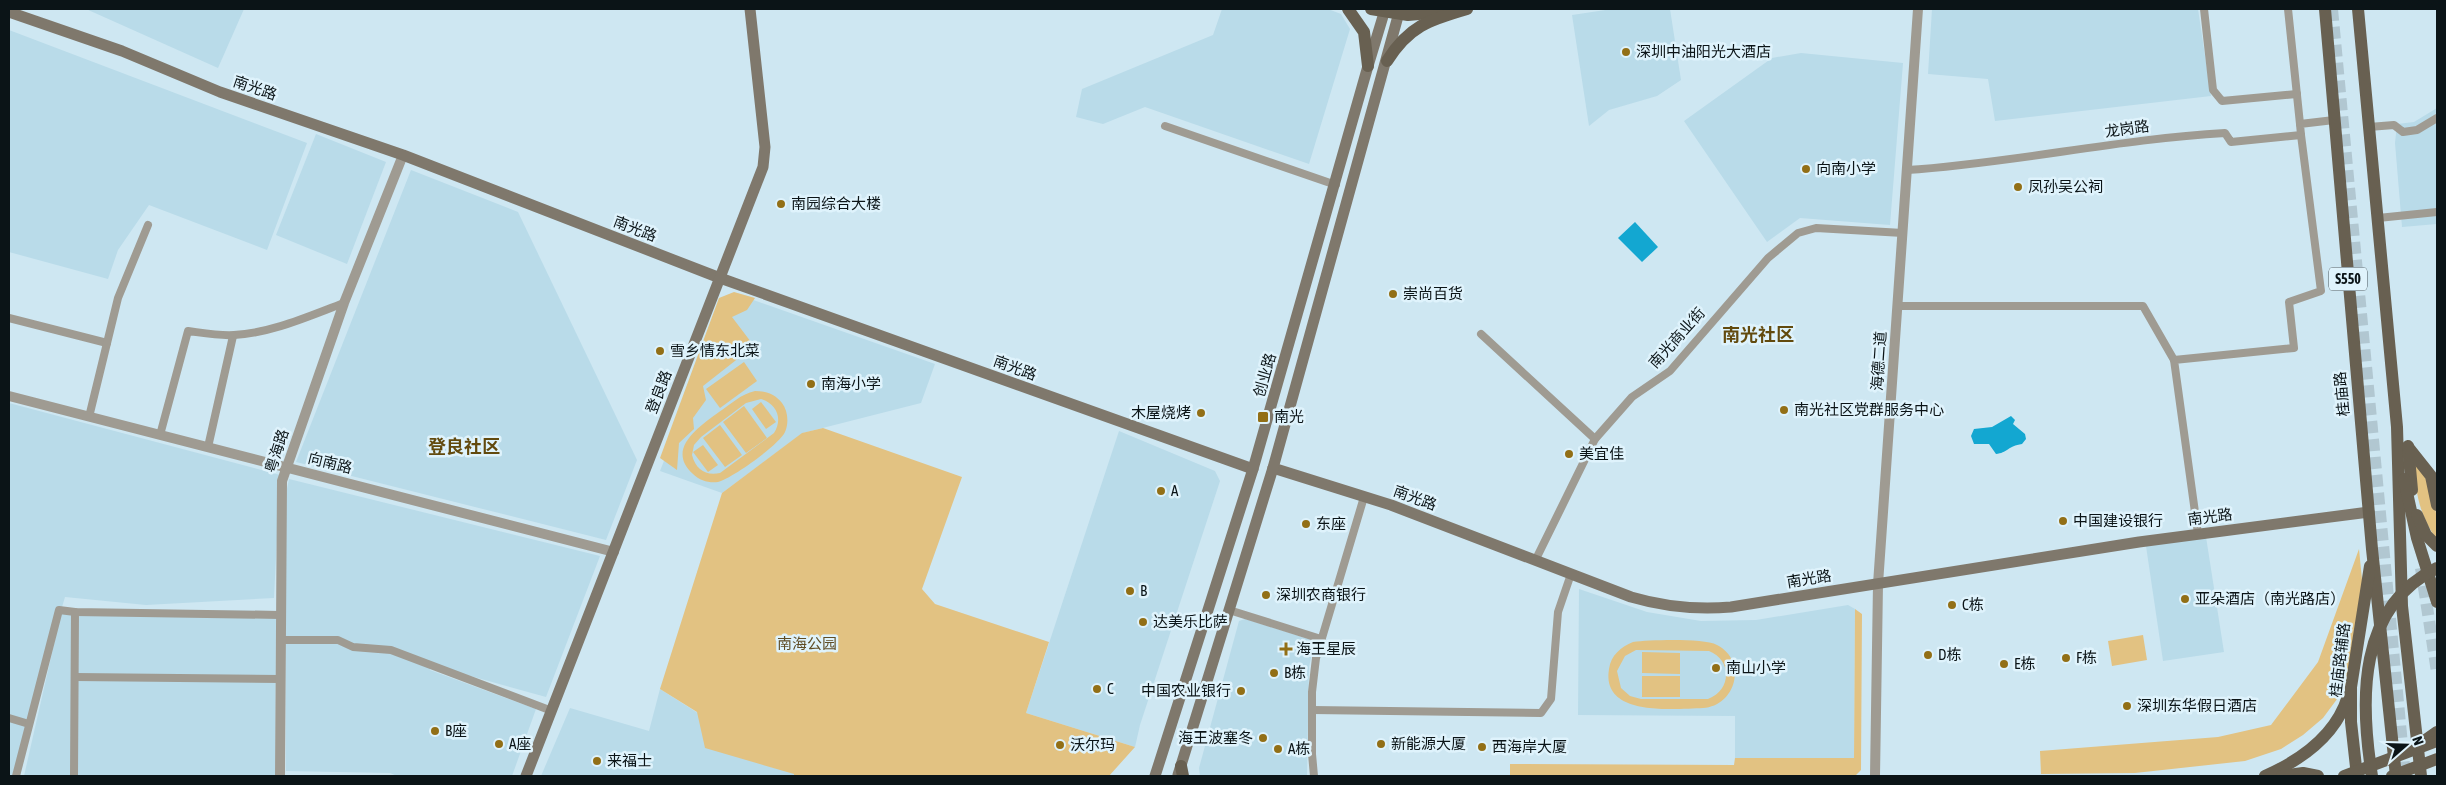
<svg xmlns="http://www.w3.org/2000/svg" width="2446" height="785" font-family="'Asap Condensed','Noto Sans SC',sans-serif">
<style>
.built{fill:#b9dbe9}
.green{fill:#e2c282;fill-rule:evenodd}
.water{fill:#13a7d1}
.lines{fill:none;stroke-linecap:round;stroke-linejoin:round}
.trunk-tunnel{stroke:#b1c7d1;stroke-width:12;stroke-dasharray:12 6;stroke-linecap:butt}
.minor{stroke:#9f9b92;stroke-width:8}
.tertiary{stroke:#9f9b92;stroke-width:10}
.secondary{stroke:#7f786c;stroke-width:11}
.primary{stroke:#686051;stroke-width:12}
.primary-bridge{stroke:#686051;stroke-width:12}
.poi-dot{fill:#926f16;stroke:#dff3fc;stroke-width:2}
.labels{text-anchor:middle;stroke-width:5;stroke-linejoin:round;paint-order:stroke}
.shield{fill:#dff3fc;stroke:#4b575c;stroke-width:1}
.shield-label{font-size:14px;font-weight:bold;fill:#0b1417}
.poi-label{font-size:15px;fill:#0b1417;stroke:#dff3fc;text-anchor:start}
.street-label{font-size:15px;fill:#0b1417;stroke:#dff3fc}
.park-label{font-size:15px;fill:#604d25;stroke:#dff3fc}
.quarter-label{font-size:18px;font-weight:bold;fill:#624a0e;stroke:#dff3fc}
</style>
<rect width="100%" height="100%" fill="#cee7f2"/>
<g class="built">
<path d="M 86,9 L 244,9 L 218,68 Z"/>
<path d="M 1222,9 L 1328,9 L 1341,14 L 1350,29 L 1309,164 L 1145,107 L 1103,124 L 1076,117 L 1082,89 L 1213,35 Z"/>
<path d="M 1612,9 L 1670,9 L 1681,80 L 1657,96 L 1609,110 L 1589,126 L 1572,15 Z"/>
<path d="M 1932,9 L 2198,9 L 2211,96 L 1995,121 L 1988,79 L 1928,74 Z"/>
<path d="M 9,30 L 307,143 L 267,250 L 149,205 L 118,250 L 108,279 L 9,252 Z"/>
<path d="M 1801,53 L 1903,63 L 1890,225 L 1800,218 L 1767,242 L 1684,121 L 1772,58 Z"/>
<path d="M 2437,108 L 2437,224 L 2402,227 L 2395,143 L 2397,124 L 2414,122 Z"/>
<path d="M 316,134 L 386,162 L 347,264 L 276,235 Z"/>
<path d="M 411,170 L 518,212 L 637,460 L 606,540 L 296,462 Z"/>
<path d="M 742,296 L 935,364 L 921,403 L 803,433 L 722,493 L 660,471 L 725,305 Z"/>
<path d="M 9,403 L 280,475 L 274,598 L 146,605 L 65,597 L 12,776 L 9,776 Z"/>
<path d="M 1119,431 L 1215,471 L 1220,481 L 1140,725 L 1135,747 L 1026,713 Z"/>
<path d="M 289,479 L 600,556 L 546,697 L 431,665 L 430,670 L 536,709 L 512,776 L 397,776 L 390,773 L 286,771 L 286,494 Z"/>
<path d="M 2206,537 L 2224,652 L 2163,661 L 2146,546 Z"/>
<path d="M 1579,589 L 1647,612 L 1701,621 L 1756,620 L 1848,605 L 1855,609 L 1854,758 L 1735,758 L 1735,716 L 1578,715 Z"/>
<path d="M 62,609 L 273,611 L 276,619 L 275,776 L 24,776 Z"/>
<path d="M 1245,619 L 1315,641 L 1309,667 L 1307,776 L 1200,776 L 1199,768 L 1239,621 Z"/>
<path d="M 660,689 L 794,774 L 794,776 L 541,776 L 570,708 L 649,731 Z"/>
</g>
<g class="green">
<path d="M 734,292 L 755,298 L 747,310 L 732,317 L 754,346 L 703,386 L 706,400 L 693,418 L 694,429 L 679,443 L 677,470 L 660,458 L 719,298 Z"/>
<path d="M 744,362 L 757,381 L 720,408 L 706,389 Z"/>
<path d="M 755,391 C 766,391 775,394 782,403 C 788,411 789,423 785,432 C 779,445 731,479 718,482 C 709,483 700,481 693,474 C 665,449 700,426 719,412 C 731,404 741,394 755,391 ZM 761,399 C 777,404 783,419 774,433 L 720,473 C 706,476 696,470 692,455 L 694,445 L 701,437 L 746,403 Z"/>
<path d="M 761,402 L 776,422 L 766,429 L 752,409 Z"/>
<path d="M 744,406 L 767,438 L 746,453 L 723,422 Z"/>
<path d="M 720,425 L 742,455 L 725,467 L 703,438 Z"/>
<path d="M 823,428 L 962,477 L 922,589 L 935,604 L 1049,642 L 1026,713 L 1135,747 L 1109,776 L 794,776 L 794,774 L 705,748 L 697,712 L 660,689 L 722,493 L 802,433 Z"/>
<path d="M 703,445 L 718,465 L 708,472 L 693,452 Z"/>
<path d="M 2414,461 C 2435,487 2437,507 2437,540 C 2419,515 2415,491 2414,461 Z"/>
<path d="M 2359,549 L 2364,600 L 2346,687 L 2323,718 L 2303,735 L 2281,749 L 2245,761 L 2135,773 L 2041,774 L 2040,751 L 2218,737 L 2271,725 L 2318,662 Z"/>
<path d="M 1855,609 L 1862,614 L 1861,770 L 1855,776 L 1510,776 L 1510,764 L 1734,765 L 1735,758 L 1854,758 Z"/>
<path d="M 2143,635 L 2147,660 L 2112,666 L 2108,641 Z"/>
<path d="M 1633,642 C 1650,640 1703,638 1717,645 C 1748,661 1736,706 1703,708 C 1673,709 1601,717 1609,669 C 1611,655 1621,647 1633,642 ZM 1636,650 L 1709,651 C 1732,660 1732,690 1708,699 L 1641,699 L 1630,696 L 1621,688 L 1617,671 L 1625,656 Z"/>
<path d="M 1642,652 L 1680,653 L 1680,674 L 1642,673 Z"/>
<rect x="1642" y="676" width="38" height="21"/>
</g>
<g class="water">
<path d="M 1635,222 L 1658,247 L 1642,262 L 1618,238 Z"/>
<path d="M 2011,416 L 2015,420 L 2013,424 L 2025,434 L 2026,439 L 2022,444 C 2008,446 2007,453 1996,454 L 1989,444 L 1974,444 L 1971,436 L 1974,429 L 1992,427 Z"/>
</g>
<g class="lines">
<g class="trunk-tunnel">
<path d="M 2332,9 L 2405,776"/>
<path d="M 2421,568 L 2437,672"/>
</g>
<g class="minor">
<path d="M 2204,9 L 2213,90 L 2222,101 L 2297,94"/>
<path d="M 2288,9 L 2300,124"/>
<path d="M 1165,126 L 1336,185"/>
<path d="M 2369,127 L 2394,125 L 2403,132 L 2417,130 L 2437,118"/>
<path d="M 1907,170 C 2014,163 2118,139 2225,133 L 2231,142 L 2301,135 L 2300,124 L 2334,120"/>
<path d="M 2378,218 L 2437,212"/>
<path d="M 1898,306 L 2143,306 L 2174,360"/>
<path d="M 9,318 L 107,343"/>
<path d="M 1481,334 L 1595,439"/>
<path d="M 89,417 L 118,298 L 148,225"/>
<path d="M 160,435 L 188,331 C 203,333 219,336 234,335 C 272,333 309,316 344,303"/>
<path d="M 208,447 L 233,336"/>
<path d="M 2198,534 L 2174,360 L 2294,348 L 2289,302 L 2321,291 L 2301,135"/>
<path d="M 1536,559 L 1595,439 L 1632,397 L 1670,371 L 1768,258 L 1798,233 L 1816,228 L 1903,233"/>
<path d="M 1229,610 L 1321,639"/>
<path d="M 280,640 L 338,640 L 353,647 L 391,650 L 552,711"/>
<path d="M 75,677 L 280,679"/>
<path d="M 1312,710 L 1541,713 L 1551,699 L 1558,612 L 1571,574"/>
<path d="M 9,718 L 29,724"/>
<path d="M 16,776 L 59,610 L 75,612 L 280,615"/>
<path d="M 74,776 L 75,612"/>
<path d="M 1314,776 L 1312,754 L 1312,692 L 1316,658 L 1364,497"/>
</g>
<g class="tertiary">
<path d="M 9,396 L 614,552"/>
<path d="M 280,776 L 282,481 L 344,303 L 403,155"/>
<path d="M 1875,776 L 1878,584 L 1918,9"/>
</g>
<g class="secondary">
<path d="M 9,12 L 122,51 L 220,92 L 403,155 L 720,278 L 1253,469"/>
<path d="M 1273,468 L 1391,505 L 1631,597 C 1665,607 1696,610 1731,607 L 2139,542 L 2369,512"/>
<path d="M 1178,775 L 1273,468 L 1400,9"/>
<path d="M 526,776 L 763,167 L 765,147 L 750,9"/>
<path d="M 1155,776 L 1253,469 L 1368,66 L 1384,13 L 1388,9"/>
</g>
<g class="primary">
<path d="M 1348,9 L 1364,32 L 1368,66"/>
<path d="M 1371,9 L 1408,15 L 1440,12"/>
<path d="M 2325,9 L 2372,549 L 2396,776"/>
<path d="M 2358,9 L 2397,427 L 2402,606 L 2421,776"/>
<path d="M 1387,61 C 1409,26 1429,20 1467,9"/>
<path d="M 2408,446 L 2412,490"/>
<path d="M 2408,447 L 2431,476 L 2437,505"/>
<path d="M 2404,479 L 2417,538 L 2437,602"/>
<path d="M 2417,515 L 2426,535 L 2437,546"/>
<path d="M 1181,766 L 1183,776"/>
<path d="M 2265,776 C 2301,760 2336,736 2348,696"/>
<path d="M 2282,776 L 2303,773 L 2318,776"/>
<path d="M 2357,776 L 2351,722 L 2351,687 L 2370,566"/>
</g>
<g class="primary-bridge">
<path d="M 2420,744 L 2437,732"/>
<path d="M 2344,776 L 2437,741"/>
<path d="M 2372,776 C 2360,701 2357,607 2437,568"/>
<path d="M 2392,776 L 2437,759"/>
</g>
</g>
<g class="poi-dot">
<circle cx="1626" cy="52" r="5"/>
<circle cx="1806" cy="169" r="5"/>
<circle cx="2018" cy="187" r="5"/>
<circle cx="781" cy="204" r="5"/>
<circle cx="1393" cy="294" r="5"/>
<circle cx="660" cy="351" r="5"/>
<circle cx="811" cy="384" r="5"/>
<circle cx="1784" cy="410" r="5"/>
<circle cx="1201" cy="413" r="5"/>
<rect x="1257" y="411" width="12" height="12" rx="2.5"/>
<circle cx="1569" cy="454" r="5"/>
<circle cx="1161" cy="491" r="5"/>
<circle cx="2063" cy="521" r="5"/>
<circle cx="1306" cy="524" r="5"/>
<circle cx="1130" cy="591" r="5"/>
<circle cx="1266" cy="595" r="5"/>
<circle cx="2185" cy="599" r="5"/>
<circle cx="1952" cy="605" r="5"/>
<circle cx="1143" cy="622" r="5"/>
<path d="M1283.5 641.5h5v5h5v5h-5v5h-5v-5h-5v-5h5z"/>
<circle cx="1928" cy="655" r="5"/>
<circle cx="2066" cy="658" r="5"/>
<circle cx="2004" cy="664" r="5"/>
<circle cx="1716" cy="668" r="5"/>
<circle cx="1274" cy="673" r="5"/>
<circle cx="1097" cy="689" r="5"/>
<circle cx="1241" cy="691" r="5"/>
<circle cx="2127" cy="706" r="5"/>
<circle cx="435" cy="731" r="5"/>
<circle cx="1263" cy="738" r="5"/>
<circle cx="499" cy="744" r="5"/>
<circle cx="1381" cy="744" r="5"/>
<circle cx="1060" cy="745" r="5"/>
<circle cx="1482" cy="747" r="5"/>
<circle cx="1278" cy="749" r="5"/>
<circle cx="597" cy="761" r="5"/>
</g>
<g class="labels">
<rect class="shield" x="2329" y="267.5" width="38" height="23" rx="4"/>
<g class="shield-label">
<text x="2348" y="284">S550</text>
</g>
<g class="poi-label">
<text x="1636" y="57">深圳中油阳光大酒店</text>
<text x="1816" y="174">向南小学</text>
<text x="2028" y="192">凤孙吴公祠</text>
<text x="791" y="209">南园综合大楼</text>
<text x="1403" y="299">崇尚百货</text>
<text x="670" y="356">雪乡情东北菜</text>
<text x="821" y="389">南海小学</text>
<text x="1794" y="415">南光社区党群服务中心</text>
<text x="1191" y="418" text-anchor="end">木屋烧烤</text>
<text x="1274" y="422">南光</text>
<text x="1579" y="459">美宜佳</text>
<text x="1171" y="496">A</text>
<text x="2073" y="526">中国建设银行</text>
<text x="1316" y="529">东座</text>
<text x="1140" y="596">B</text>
<text x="1276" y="600">深圳农商银行</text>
<text x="2195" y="604">亚朵酒店（南光路店）</text>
<text x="1962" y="610">C栋</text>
<text x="1153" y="627">达美乐比萨</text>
<text x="1296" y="654">海王星辰</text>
<text x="1938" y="660">D栋</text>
<text x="2076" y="663">F栋</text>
<text x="2014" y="669">E栋</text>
<text x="1726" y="673">南山小学</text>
<text x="1284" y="678">B栋</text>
<text x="1107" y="694">C</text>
<text x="1231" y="696" text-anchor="end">中国农业银行</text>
<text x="2137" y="711">深圳东华假日酒店</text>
<text x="445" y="736">B座</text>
<text x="1253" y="743" text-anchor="end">海王波塞冬</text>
<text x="509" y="749">A座</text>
<text x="1391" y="749">新能源大厦</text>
<text x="1070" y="750">沃尔玛</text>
<text x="1492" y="752">西海岸大厦</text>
<text x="1288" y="754">A栋</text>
<text x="607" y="766">来福士</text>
</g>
<g class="street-label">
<text transform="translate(255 88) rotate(19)" y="5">南光路</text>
<text transform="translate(2127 129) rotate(-8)" y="5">龙岗路</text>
<text transform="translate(635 229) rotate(21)" y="5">南光路</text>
<text transform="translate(1677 338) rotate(-48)" y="5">南光商业街</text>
<text transform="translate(1879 361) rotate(-86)" y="5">海德二道</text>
<text transform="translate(1015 368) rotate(20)" y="5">南光路</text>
<text transform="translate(1265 375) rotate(-74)" y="5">创业路</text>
<text transform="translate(659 392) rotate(-69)" y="5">登良路</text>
<text transform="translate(2342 394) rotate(-95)" y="5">桂庙路</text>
<text transform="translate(277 451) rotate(-72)" y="5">粤海路</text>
<text transform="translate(330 463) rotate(14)" y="5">向南路</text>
<text transform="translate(1415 498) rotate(20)" y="5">南光路</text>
<text transform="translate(2210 517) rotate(-7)" y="5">南光路</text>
<text transform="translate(1809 579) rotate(-9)" y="5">南光路</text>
<text transform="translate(2340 660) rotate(-83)" y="5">桂庙路辅路</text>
</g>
<g class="park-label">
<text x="807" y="649">南海公园</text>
</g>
<g class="quarter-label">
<text x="1758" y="341">南光社区</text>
<text x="464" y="453">登良社区</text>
</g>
</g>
<rect width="2446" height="785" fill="none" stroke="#0b1417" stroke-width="20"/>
<g transform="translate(2406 745) rotate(70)" stroke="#dff3fc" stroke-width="4" paint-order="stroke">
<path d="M0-4L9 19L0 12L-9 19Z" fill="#0b1417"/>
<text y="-8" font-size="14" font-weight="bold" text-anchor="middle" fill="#0b1417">N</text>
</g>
</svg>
